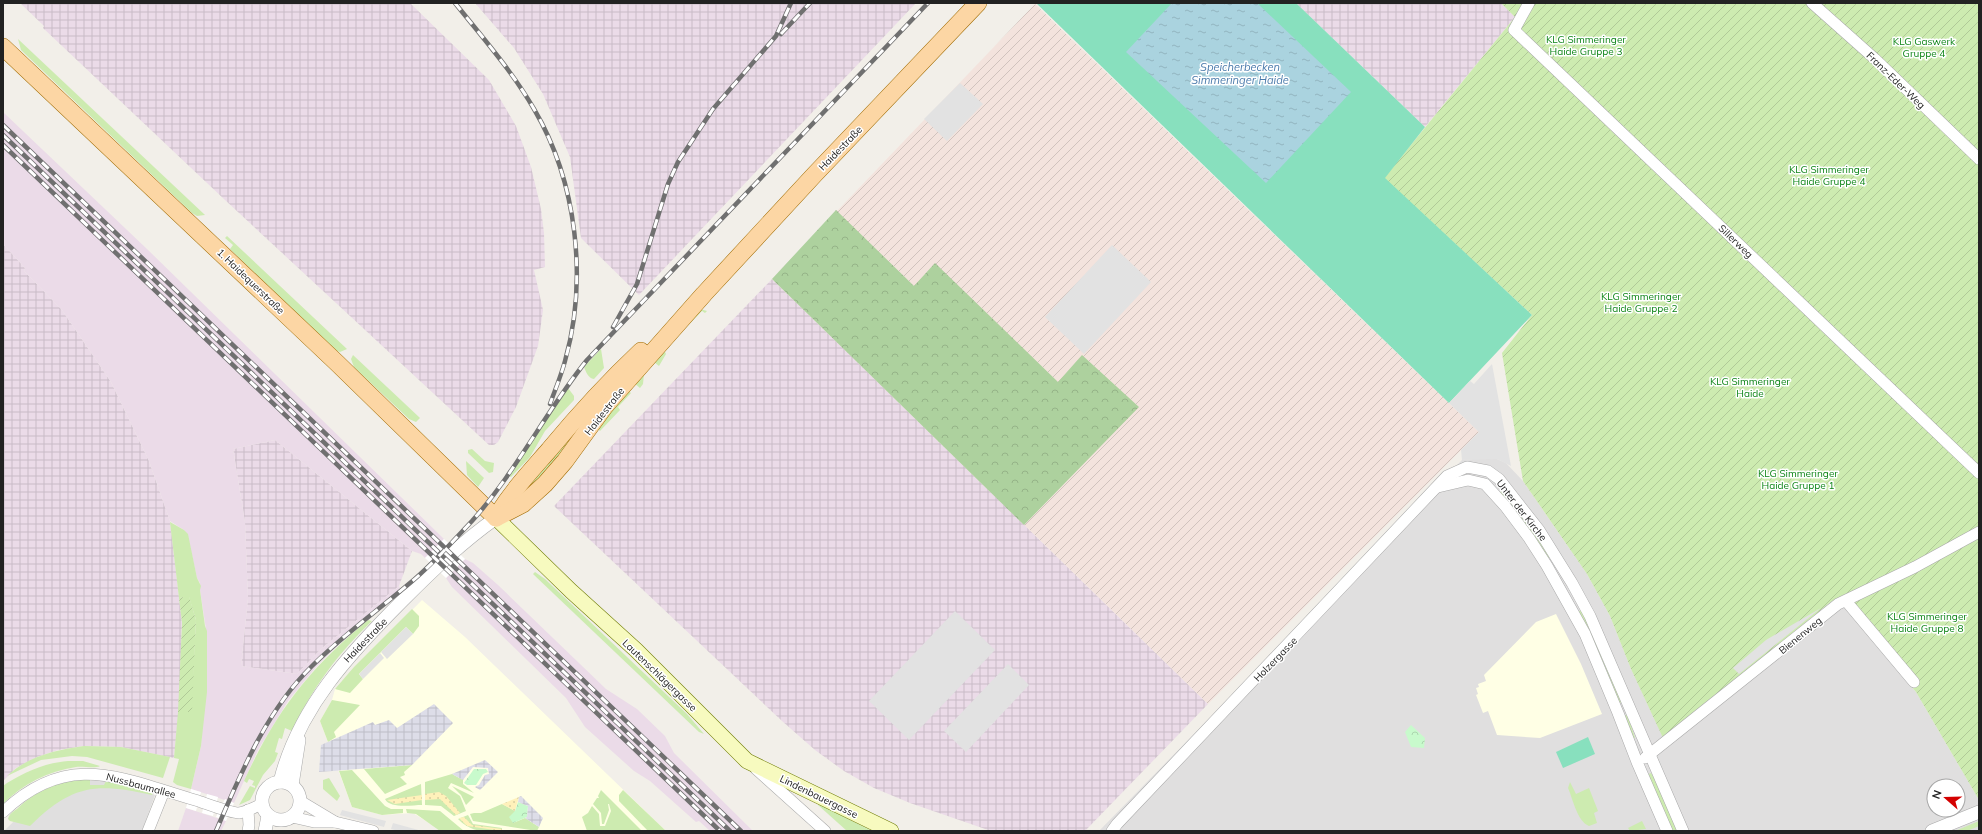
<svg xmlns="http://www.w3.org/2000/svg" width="1982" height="834" font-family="Mulish,sans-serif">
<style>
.residential{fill:#e0dfdf;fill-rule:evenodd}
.industrial{fill:url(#industrial-grid)}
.education{fill:#ffffe5}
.military{fill:url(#military-furrows)}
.railway{fill:#ebdbe8}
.grass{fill:#cdebb0}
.forest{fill:url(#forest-crowns)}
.sand{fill:url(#sand-dots)}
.park{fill:url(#park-crowns)}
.garden{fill:url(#garden-furrows)}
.pitch{fill:#88e0be}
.parking{fill:#e2e2e2}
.plaza{fill:url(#plaza-grid)}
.water{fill:url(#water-ripples)}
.pier{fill:#fff}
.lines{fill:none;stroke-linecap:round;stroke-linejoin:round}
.minor-casing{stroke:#a9a9a9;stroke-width:12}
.tertiary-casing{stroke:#a9a9a9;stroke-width:14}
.secondary-casing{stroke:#707d05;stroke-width:16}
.primary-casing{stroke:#a06b00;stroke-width:18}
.minor{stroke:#fff;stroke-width:11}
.tertiary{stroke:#fff;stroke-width:13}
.secondary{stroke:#f7fabf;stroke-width:15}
.primary{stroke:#fcd6a4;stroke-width:17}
.rail-casing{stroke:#707070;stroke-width:4.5}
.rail{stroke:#fff;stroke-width:3;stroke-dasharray:9;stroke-linecap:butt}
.labels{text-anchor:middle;stroke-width:3;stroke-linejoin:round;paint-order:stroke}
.park-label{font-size:10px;fill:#0c8416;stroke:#fff}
.street-label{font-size:10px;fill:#222;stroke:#fff}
.water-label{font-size:11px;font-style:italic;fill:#4a7aab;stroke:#fff}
</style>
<defs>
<pattern id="industrial-grid" width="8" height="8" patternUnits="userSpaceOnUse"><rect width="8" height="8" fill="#ebdbe8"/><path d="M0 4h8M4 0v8" fill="none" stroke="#c9bcc7"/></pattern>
<pattern id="military-furrows" width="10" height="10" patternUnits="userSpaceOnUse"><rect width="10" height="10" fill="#f3e3dd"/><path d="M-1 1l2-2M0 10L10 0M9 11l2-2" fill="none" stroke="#d0c2bd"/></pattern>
<pattern id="forest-crowns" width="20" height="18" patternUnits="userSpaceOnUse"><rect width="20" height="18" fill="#add19e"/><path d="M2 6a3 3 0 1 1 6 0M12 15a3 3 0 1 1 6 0" fill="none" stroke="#95b388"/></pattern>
<pattern id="sand-dots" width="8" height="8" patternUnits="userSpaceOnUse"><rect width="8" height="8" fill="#fff1ba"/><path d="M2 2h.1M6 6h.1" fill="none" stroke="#dacea0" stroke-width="1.8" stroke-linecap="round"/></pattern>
<pattern id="park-crowns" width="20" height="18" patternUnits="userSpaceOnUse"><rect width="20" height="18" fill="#c8facc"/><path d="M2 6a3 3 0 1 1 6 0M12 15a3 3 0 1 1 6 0" fill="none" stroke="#acd6af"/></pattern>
<pattern id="garden-furrows" width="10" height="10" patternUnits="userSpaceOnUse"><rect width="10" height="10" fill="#cdebb0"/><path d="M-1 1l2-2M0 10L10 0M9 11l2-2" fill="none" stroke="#b0c997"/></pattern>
<pattern id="plaza-grid" width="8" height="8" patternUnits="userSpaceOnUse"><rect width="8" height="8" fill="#dddde8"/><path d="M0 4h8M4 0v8" fill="none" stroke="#bdbdc7"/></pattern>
<pattern id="water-ripples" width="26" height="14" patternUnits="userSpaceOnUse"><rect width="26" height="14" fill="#aad3df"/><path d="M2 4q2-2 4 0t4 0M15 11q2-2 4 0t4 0" fill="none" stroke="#92b5bf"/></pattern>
</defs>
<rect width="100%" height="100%" fill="#f2efe9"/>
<g class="residential">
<path d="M 1485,458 L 1497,459 L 1506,463 L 1523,481 L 1587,574 L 1610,616 L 1631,669 L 1663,737 L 1832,601 L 1844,605 L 1916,692 L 1979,800 L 1979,831 L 1099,831 L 1462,460 ZM 1934,786 L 1958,786 L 1958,810 L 1934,810 Z"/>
<path d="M 99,780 L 132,787 L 155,795 L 142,831 L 4,831 L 44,792 L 67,783 Z"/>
</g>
<g class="industrial">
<path d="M 20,3 L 410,3 L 489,80 L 516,126 L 531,167 L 541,209 L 544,233 L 545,267 L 534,270 L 543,310 L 538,346 L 516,407 L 498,442 L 494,445 L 489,445 L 225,200 L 43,28 L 44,26 Z"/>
<path d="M 475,3 L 916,3 L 639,295 L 581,238 L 570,157 L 543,94 L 514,48 Z"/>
<path d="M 1296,3 L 1501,3 L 1515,17 L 1425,127 Z"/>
<path d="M 3,244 L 25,268 L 24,271 L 62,310 L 111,382 L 149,461 L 170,521 L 182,623 L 179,708 L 174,758 L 121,747 L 84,746 L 58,750 L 37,757 L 16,768 L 3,781 Z"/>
<path d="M 772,279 L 1208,704 L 1085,831 L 991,831 L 910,803 L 874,788 L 844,771 L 815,750 L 782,721 L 554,506 Z"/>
<path d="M 275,440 L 412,551 L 399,586 L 321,649 L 297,674 L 241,666 L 248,598 L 245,522 L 233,449 Z"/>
</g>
<g class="education">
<path d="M 422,600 L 465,637 L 666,831 L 442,831 L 413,813 L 382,815 L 352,807 L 320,721 L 332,700 L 335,689 L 343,680 Z"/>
<path d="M 1556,614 L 1581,664 L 1602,714 L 1540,738 L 1497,735 L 1488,711 L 1483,713 L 1476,695 L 1478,694 L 1476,688 L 1479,687 L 1478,684 L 1486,681 L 1484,675 L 1536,622 Z"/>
</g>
<path class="military" d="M 1035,4 L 1479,432 L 1208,704 L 772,279 Z"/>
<g class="railway">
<path d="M 3,112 L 147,249 L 444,539 L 425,558 L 421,554 L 412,551 L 275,440 L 233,449 L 245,522 L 248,598 L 241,666 L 297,674 L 321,649 L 399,586 L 402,592 L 343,640 L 316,667 L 288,701 L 258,750 L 234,803 L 191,789 L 201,746 L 207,658 L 206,629 L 200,590 L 200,583 L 197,578 L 188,537 L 184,530 L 170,521 L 149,461 L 111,382 L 62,310 L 24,271 L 25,268 L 3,244 Z"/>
<path d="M 465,559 L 473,563 L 498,585 L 606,689 L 637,709 L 665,736 L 674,753 L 753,831 L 710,831 L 699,821 L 696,822 L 650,781 L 634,771 L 585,727 L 566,698 L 452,587 L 446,578 Z"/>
<path d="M 186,808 L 226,821 L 221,831 L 178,831 Z"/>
</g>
<g class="grass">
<path d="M 18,39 L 205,215 L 197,216 L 192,213 L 21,50 Z"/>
<path d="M 227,236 L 347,349 L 340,352 L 335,350 L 230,249 L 233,245 L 225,238 Z"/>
<path d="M 700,309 L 707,311 L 705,313 L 702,311 L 664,350 L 666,354 L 659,366 L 654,362 L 644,374 L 643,384 L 640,388 L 633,382 Z"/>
<path d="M 601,349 L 604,368 L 594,379 C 588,378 586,372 584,367 Z"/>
<path d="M 353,355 L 420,418 L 416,422 L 409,419 L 354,367 L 351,359 Z"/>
<path d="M 568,388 L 574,396 L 574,400 L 545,431 L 530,457 L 511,477 L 509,476 Z"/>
<path d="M 627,390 L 631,393 L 618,407 L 620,410 L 600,431 L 597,428 Z"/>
<path d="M 571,435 L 574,438 L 523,498 L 518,493 Z"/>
<path d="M 472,449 L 485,461 L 494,463 L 493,472 L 489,473 L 468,453 L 468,450 Z"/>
<path d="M 466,461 L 484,478 L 478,487 L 467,475 Z"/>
<path d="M 1503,490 L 1550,555 L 1549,558 L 1547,559 L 1499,493 Z"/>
<path d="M 170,522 L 184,530 L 188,534 L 197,578 L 201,586 L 200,590 L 205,626 L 207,631 L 207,692 L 201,746 L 191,789 L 177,785 L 173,782 L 179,759 L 174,758 L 178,712 L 191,712 L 196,620 L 189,597 L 179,598 Z"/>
<path d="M 535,572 L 545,579 L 687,714 L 704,734 L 699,732 L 533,574 Z"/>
<path d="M 412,609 L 419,616 L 419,626 L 413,634 L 406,627 L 359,674 L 363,679 L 350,693 L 335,689 L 354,667 Z"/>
<path d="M 1582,610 L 1622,702 L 1619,703 L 1577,612 Z"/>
<path d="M 368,620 L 372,621 C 339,652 311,690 292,731 L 285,728 L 282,739 L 279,738 L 275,752 L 278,753 L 275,761 L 263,775 L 250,800 L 239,805 L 250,786 L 255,788 L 255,786 L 252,785 L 254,781 L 249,779 L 247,783 L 244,781 C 276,711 309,669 368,620 Z"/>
<path d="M 332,700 L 360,705 L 334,732 L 336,737 L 328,742 L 320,721 Z"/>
<path d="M 1625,715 L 1628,716 L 1635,738 L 1633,738 L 1624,717 Z"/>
<path d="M 84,746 L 121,747 L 170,757 L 163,778 L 87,757 L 72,756 L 41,760 L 7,776 C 28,756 56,750 84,746 Z"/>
<path d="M 68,761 L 83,761 L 100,766 C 95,769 83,766 76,767 C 48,771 23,784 3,804 L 3,786 L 7,783 C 27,771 45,763 68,761 Z"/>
<path d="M 412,765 L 404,772 L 405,775 L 400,777 L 407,784 L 385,794 L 364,769 Z"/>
<path d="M 352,770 L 385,806 L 391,809 L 403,809 L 403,813 L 382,815 L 352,807 L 339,771 Z"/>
<path d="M 1650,773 L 1652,774 L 1679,831 L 1670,831 L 1648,776 Z"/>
<path d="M 452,774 L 463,780 L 463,784 L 474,793 L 451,783 L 448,788 L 460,796 L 466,811 L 454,816 L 441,806 L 425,805 L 425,782 Z"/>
<path d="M 329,778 L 340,796 L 337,801 L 323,789 L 323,780 Z"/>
<path d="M 90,779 L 90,785 L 104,785 L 106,781 L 153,793 L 152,795 C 96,783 73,784 30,826 L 10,821 L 8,819 C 9,814 14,811 18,808 C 38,789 63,780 90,779 Z"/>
<path d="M 1570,782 L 1576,794 L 1589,788 L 1598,811 L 1594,813 L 1597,823 L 1589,826 C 1577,821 1573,799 1568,788 Z"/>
<path d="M 421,784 L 422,805 C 412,805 390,809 385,799 Z"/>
<path d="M 452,786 L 474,797 L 466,805 L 461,795 Z"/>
<path d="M 601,790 L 642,831 L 587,831 L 582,817 L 588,813 L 592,806 L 599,814 L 600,826 L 605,826 L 611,811 L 609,804 L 608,804 L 609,810 L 604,824 L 602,824 L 601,813 L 593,804 L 597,798 L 599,798 L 598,796 Z"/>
<path d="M 623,790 L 666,831 L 648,831 L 619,801 L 619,795 Z"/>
<path d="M 502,804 L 515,811 L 513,823 L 525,818 L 539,827 L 537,831 L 473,821 L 470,814 L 474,813 L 481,813 Z"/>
<path d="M 819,804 L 872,831 L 847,831 L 818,805 Z"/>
<path d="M 406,809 L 440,811 L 464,831 L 440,831 L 416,814 L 407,813 Z"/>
<path d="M 468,815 L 473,824 L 502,828 L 502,831 C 483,831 472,833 458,819 Z"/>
<path d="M 1642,821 L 1646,829 L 1630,831 L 1628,828 Z"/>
<path d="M 1979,821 L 1979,826 L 1967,831 L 1955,831 Z"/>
</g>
<path class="forest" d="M 836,210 L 914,286 L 935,263 L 1058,382 L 1082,355 L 1139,407 L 1024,525 L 772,279 Z"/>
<g class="sand">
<path d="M 439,792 L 446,796 L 460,813 L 456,815 L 440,799 L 425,800 L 425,794 Z"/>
<path d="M 422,795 L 422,800 L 395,804 L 387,800 Z"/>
<path d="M 519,797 L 515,811 L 502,804 Z"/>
<path d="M 464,817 L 472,825 L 502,829 L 502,831 L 467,826 L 459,818 Z"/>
</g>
<g class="park">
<path d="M 1411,725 L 1425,738 L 1424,748 L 1411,747 L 1405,732 Z"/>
<path d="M 474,769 L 486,769 L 488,772 L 483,774 L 476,785 L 467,785 L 464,783 Z"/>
<path d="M 518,802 L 528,806 L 527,817 L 513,823 L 509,817 L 515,811 Z"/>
</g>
<g class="garden">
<path d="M 1501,3 L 1979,3 L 1979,800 L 1916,692 L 1844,605 L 1832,601 L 1663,738 L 1631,669 L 1610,616 L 1587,574 L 1523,481 L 1502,353 L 1532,315 L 1384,178 L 1515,17 Z"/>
<path d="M 189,596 L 196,620 L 192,712 L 178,712 L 182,623 L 179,598 Z"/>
</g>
<g class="pitch">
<path d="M 1036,3 L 1296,3 L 1425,127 L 1385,178 L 1532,315 L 1449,403 Z"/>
<path d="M 1588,737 L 1595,754 L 1563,768 L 1556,752 Z"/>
</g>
<g class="parking">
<path d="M 960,83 L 983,104 L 947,141 L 924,119 Z"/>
<path d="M 1112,245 L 1151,282 L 1084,354 L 1045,317 Z"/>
<path d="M 1492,364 L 1511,466 L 1497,459 L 1462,460 L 1461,450 L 1479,432 L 1449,403 L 1470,381 L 1474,384 Z"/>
<path d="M 1821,608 L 1739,674 L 1733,668 L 1766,640 Z"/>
<path d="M 955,611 L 995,650 L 909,740 L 869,701 Z"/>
<path d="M 406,627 L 413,634 L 387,659 L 381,652 Z"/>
<path d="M 380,653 L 384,658 L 363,679 L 359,674 Z"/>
<path d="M 1008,664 L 1029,685 L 966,752 L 944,731 Z"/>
<path d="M 342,810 L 386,821 L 384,827 L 340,815 Z"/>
<path d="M 393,823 L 422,831 L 398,831 L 391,829 Z"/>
</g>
<g class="plaza">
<path d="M 434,704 L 453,723 L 412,765 L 319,772 L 321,745 L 373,722 L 375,725 L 389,720 L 397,728 Z"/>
<path d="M 485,760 L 498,772 L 480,790 L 475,787 L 479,785 L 485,775 L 489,774 L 488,768 L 473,767 L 463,780 L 452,774 Z"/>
<path d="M 521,796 L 543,818 L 539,827 L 525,818 L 527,817 L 528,806 L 518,802 L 519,797 Z"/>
</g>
<path class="water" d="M 1172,3 L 1257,3 L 1351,92 L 1266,183 L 1126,52 Z"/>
<g class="pier">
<path d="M 444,539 L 465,559 L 446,578 L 425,558 Z"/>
<path d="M 191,789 L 201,792 L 196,811 L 186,808 Z"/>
<path d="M 207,794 L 218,797 L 213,816 L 202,813 Z"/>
<path d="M 225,799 L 234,803 L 226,821 L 216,817 Z"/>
</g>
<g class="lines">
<defs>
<g id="minor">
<path d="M 1529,3 L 1514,30 L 1979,473"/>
<path d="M 1812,3 L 1875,59 L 1979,159"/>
<path d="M 1438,487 L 1468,480 L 1485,484 L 1505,506 L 1529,538 L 1547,566 L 1585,634 L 1618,713 L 1637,762 L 1667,831"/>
<path d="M 1846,601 L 1914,682"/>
<path d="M 1645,758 L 1838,604 L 1915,567 L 1979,532"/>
<path d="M 756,769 L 825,831"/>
<path d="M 300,801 L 335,822"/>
<path d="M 3,812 C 68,750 120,778 195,800 C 205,803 230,813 239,813 C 246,812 255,807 262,804"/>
<path d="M 292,817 L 314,822 L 335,822 L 373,831"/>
<path d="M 148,831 L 164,791"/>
<path d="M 248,831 L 249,825 L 248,810"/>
<path d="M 1112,831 L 1117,824 L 1447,476 L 1467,467 L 1488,471 L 1499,479 L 1539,530 L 1572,583 L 1590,616 L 1683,831"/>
</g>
<g id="tertiary">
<circle cx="281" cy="801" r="19"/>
<path d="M 280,782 C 298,708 350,653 403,600 C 432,571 462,542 496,518"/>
<path d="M 292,785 L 299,740"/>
<path d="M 265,831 L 268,816"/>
<path d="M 1932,831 L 1979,812"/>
</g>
<path id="secondary" d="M 496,518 L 571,591 L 636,650 L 747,761 L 891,831"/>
<g id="primary">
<path d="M 3,47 L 337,363 L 496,518"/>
<path d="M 496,517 C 512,491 529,473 549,450 C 578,415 608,382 641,351"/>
<path d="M 496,518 L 523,504 L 545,484 L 565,461 L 605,406 L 704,294 L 815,174 L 978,3"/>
</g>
</defs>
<use href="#minor" class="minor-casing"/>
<use href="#tertiary" class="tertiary-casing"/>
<use href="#secondary" class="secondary-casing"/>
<use href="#primary" class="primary-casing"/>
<use href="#minor" class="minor"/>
<use href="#tertiary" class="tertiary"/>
<use href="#secondary" class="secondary"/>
<use href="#primary" class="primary"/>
<defs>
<g id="rail">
<path d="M 455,3 C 483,38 512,71 534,109 C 577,182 588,280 565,361 C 561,376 555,390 550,404"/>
<path d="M 781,34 L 810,3"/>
<path d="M 3,125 L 741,831"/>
<path d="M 3,135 L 730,831"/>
<path d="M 3,145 L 720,831"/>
<path d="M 613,327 L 637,284 L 668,184 L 678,162 L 713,109 L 776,36 L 791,3"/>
<path d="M 216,831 C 241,773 266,711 312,666 C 342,636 377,611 410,583 C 432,565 452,542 472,521 C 516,472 546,411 587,360 L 928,3"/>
</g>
</defs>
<use href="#rail" class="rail-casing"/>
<use href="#rail" class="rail"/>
</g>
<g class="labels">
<g class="park-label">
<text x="1586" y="43">KLG Simmeringer<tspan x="1586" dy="12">Haide Gruppe 3</tspan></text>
<text x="1924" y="45">KLG Gaswerk<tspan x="1924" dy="12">Gruppe 4</tspan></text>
<text x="1829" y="173">KLG Simmeringer<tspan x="1829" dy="12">Haide Gruppe 4</tspan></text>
<text x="1641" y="300">KLG Simmeringer<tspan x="1641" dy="12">Haide Gruppe 2</tspan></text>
<text x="1750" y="385">KLG Simmeringer<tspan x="1750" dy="12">Haide</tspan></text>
<text x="1798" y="477">KLG Simmeringer<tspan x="1798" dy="12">Haide Gruppe 1</tspan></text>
<text x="1927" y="620">KLG Simmeringer<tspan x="1927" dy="12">Haide Gruppe 8</tspan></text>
</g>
<g class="street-label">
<text transform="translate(1896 80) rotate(44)" y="4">Franz-Eder-Weg</text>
<text transform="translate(840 148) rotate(-46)" y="4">Haidestraße</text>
<text transform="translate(1736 241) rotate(44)" y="4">Sillerweg</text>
<text transform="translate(251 281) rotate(44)" y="4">1. Haidequerstraße</text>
<text transform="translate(604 411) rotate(-52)" y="4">Haidestraße</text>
<text transform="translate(1522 510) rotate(52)" y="4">Unter der Kirche</text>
<text transform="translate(1800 635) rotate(-39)" y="4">Bienenweg</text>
<text transform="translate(365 640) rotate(-46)" y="4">Haidestraße</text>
<text transform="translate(1275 659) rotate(-46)" y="4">Holzergasse</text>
<text transform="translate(660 675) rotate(44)" y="4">Lautenschlägergasse</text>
<text transform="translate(141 785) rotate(15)" y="4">Nussbaumallee</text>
<text transform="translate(819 796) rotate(26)" y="4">Lindenbauergasse</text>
</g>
<g class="water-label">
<text x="1240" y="71">Speicherbecken<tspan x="1240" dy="13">Simmeringer Haide</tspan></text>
</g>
</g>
<rect width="1982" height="834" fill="none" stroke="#222222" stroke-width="8"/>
<g transform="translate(1946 798) rotate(290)"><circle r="19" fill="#ffffff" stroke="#a7a7a7"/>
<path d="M0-3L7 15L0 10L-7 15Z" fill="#d40000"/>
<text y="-6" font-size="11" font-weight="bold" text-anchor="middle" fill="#222222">N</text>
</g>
</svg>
